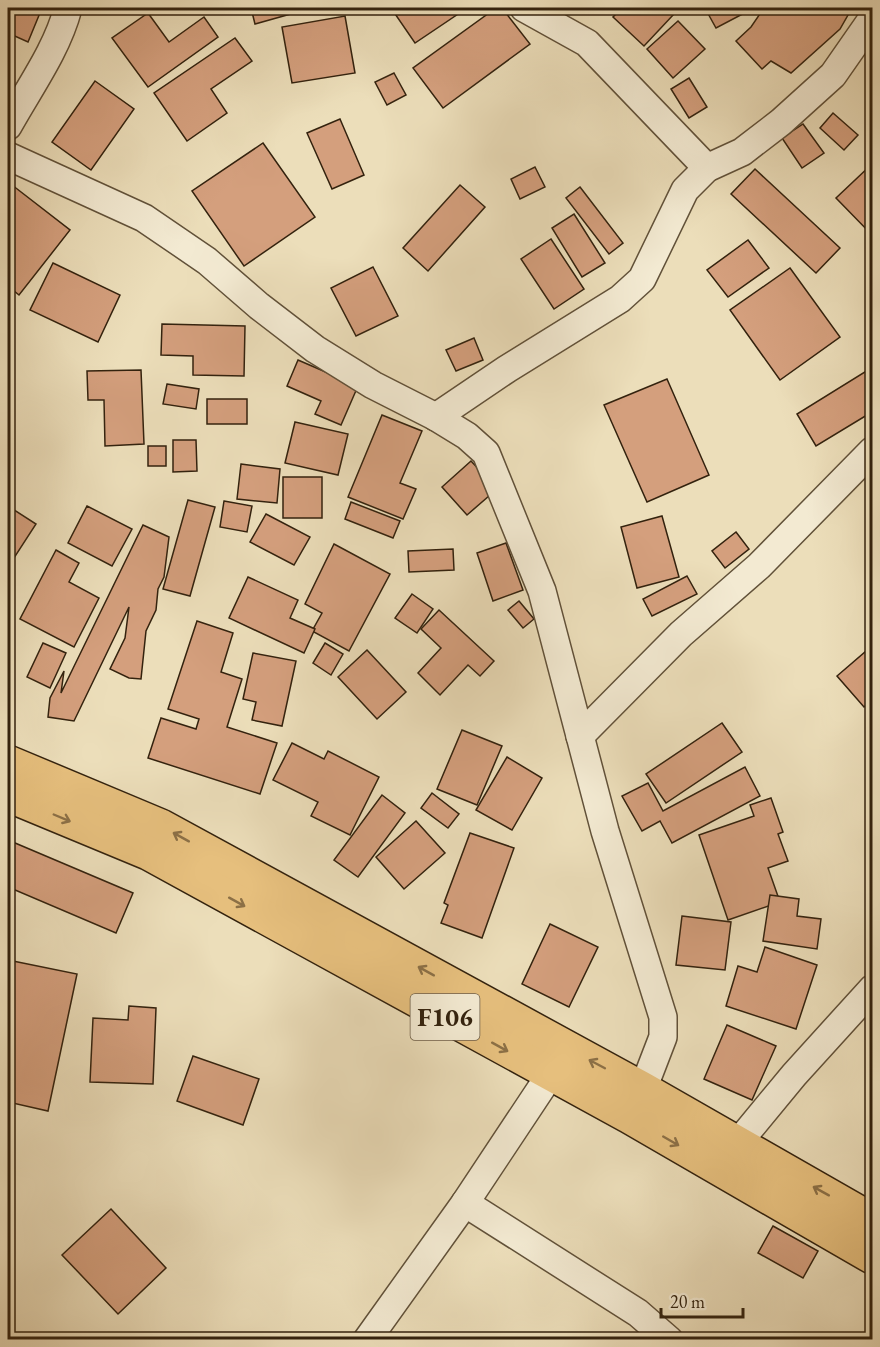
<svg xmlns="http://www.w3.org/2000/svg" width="880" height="1347" font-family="'EB Garamond',serif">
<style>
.building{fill:#d49f7d;stroke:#33220e;stroke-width:1.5}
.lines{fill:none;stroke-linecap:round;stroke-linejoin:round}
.minor-casing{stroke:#615139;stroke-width:30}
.primary-casing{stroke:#33220e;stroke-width:36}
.minor{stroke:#f3ead2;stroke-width:27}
.primary{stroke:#e6bf7d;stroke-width:33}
.oneway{stroke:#8c7046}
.labels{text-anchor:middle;stroke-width:4.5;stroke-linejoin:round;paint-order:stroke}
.shield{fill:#f3ead2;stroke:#6d5e49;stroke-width:1.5}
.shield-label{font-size:26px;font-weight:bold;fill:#33220e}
</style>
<rect width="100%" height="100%" fill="#ecdeba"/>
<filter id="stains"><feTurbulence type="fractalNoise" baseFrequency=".00333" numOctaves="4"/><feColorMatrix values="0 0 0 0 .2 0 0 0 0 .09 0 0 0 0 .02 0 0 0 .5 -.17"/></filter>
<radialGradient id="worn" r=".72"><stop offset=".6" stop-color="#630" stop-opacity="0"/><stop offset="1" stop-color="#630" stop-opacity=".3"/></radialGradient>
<g class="building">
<path d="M 8,8 L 42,8 L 28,42 L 8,33 Z"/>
<path d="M 251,8 L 312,8 L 255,24 Z"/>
<path d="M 391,8 L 467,8 L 415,43 Z"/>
<path d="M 496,8 L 502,8 L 530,44 L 443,108 L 413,68 Z"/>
<path d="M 622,8 L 668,8 L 674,14 L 644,46 L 613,17 Z"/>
<path d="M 711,8 L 754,8 L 716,28 L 706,10 Z"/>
<path d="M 764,8 L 852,8 L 840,29 L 791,73 L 771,61 L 762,69 L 736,41 L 751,27 Z"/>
<path d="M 148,13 L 169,42 L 204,17 L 218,37 L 148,87 L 112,38 Z"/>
<path d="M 345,16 L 355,73 L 292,83 L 282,27 Z"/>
<path d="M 678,21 L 705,49 L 673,78 L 647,49 Z"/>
<path d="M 235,38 L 252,61 L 211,89 L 227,113 L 187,141 L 154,93 Z"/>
<path d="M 394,73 L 406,95 L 387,105 L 375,82 Z"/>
<path d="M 689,78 L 707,107 L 689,118 L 671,89 Z"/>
<path d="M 95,81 L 134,109 L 91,170 L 52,142 Z"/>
<path d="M 833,113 L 858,135 L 844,150 L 820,128 Z"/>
<path d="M 340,119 L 364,175 L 332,189 L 307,133 Z"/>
<path d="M 803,124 L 824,153 L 802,168 L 782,138 Z"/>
<path d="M 263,143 L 315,217 L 244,266 L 192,191 Z"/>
<path d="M 872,164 L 872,235 L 836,198 Z"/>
<path d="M 535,167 L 545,187 L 520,199 L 511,179 Z"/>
<path d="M 755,169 L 840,248 L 816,273 L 731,194 Z"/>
<path d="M 12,185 L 70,230 L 19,295 L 8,286 L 8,191 Z"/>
<path d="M 460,185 L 485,207 L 428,271 L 403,248 Z"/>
<path d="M 580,187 L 623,243 L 609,254 L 566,198 Z"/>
<path d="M 574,214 L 605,263 L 582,277 L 552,228 Z"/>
<path d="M 551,239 L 584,289 L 554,309 L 521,259 Z"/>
<path d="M 748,240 L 769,268 L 728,297 L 707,270 Z"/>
<path d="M 53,263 L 120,295 L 98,342 L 30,310 Z"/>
<path d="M 373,267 L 398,316 L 356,336 L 331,288 Z"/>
<path d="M 790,268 L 840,337 L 780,380 L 730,310 Z"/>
<path d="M 162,324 L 245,326 L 244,376 L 193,375 L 193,356 L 161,355 Z"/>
<path d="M 474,338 L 483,360 L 456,371 L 446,350 Z"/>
<path d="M 298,360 L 358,386 L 341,425 L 315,414 L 321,401 L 287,386 Z"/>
<path d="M 141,370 L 144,444 L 105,446 L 104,400 L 88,400 L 87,371 Z"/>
<path d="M 868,370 L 872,376 L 872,412 L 816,446 L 797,414 Z"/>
<path d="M 667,379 L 709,475 L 647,502 L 604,405 Z"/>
<path d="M 167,384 L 199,389 L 196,409 L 163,404 Z"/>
<rect x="207" y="399" width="40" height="25"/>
<path d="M 382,415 L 422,431 L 400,483 L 416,489 L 403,519 L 348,497 Z"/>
<path d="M 295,422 L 348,434 L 338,475 L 285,463 Z"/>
<path d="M 173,440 L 196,440 L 197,471 L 173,472 Z"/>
<rect x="148" y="446" width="18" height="20"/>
<path d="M 471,461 L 497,489 L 467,515 L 442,487 Z"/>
<path d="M 241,464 L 280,469 L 277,503 L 237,499 Z"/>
<rect x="283" y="477" width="39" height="41"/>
<path d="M 188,500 L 215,507 L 190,596 L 163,589 Z"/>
<path d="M 224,501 L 252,506 L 247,532 L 220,527 Z"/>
<path d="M 351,502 L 400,521 L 393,538 L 345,519 Z"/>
<path d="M 8,506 L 36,524 L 14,558 L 8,553 Z"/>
<path d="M 87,506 L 132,529 L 112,566 L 68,543 Z"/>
<path d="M 266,514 L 310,537 L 294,565 L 250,542 Z"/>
<path d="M 662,516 L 679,577 L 637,588 L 621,527 Z"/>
<path d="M 143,525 L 169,537 L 164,577 L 158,589 L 156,610 L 146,631 L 141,679 L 129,678 L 110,669 L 125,638 L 129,607 L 74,721 L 48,717 L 50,698 L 64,671 L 61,693 Z"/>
<path d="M 736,532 L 749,549 L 725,568 L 712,551 Z"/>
<path d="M 506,543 L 523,590 L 493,601 L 477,553 Z"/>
<path d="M 334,544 L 390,574 L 349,651 L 312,631 L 322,613 L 305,604 Z"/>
<path d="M 453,549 L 454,570 L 409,572 L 408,551 Z"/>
<path d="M 56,550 L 79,563 L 69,582 L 99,598 L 74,647 L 20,619 Z"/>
<path d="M 687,576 L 697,594 L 652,616 L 643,599 Z"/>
<path d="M 248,577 L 298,600 L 290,618 L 315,629 L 304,653 L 229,618 Z"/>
<path d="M 412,594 L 433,609 L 417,633 L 395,618 Z"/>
<path d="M 519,601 L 534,619 L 523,628 L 508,610 Z"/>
<path d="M 439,610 L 494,661 L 480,676 L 468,665 L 440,695 L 418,673 L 441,648 L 421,629 Z"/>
<path d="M 197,621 L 233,633 L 221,672 L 242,679 L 227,727 L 277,743 L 260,794 L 148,758 L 161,718 L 196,729 L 199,719 L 168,709 Z"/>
<path d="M 43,643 L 66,653 L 50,688 L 27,677 Z"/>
<path d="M 325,643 L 343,654 L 331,675 L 313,663 Z"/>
<path d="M 872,646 L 872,700 L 864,707 L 837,676 Z"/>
<path d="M 367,650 L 406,692 L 377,719 L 338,677 Z"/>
<path d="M 253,653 L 296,661 L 282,726 L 252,720 L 256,702 L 243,699 Z"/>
<path d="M 722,723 L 742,752 L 666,803 L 646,774 Z"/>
<path d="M 462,730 L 502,746 L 477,805 L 437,789 Z"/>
<path d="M 292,743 L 324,759 L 328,751 L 379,777 L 350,835 L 311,816 L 318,802 L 273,780 Z"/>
<path d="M 507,757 L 542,778 L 512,830 L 476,810 Z"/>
<path d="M 745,767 L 760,796 L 672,843 L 660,821 L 642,831 L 622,796 L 648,783 L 663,811 Z"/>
<path d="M 432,793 L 459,814 L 448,828 L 421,808 Z"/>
<path d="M 382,795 L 405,813 L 358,877 L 334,860 Z"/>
<path d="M 771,798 L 783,832 L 778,834 L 788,861 L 768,868 L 780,902 L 728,920 L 699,835 L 754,816 L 750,805 Z"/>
<path d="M 416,821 L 445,853 L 404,889 L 376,857 Z"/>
<path d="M 470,833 L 514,848 L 482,938 L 441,923 L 448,905 L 444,903 Z"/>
<path d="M 8,840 L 133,893 L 116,933 L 8,887 Z"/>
<path d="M 770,895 L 799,899 L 797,916 L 821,919 L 817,949 L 763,941 Z"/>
<path d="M 682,916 L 731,922 L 725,970 L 676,965 Z"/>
<path d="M 550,924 L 598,947 L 569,1007 L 522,984 Z"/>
<path d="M 765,947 L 817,965 L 796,1029 L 726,1006 L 738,966 L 757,972 Z"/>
<path d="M 8,960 L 77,974 L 48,1111 L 8,1102 Z"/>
<path d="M 129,1006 L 156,1008 L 153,1084 L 90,1082 L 93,1018 L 128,1020 Z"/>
<path d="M 727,1025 L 776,1046 L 752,1100 L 704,1079 Z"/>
<path d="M 193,1056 L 259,1079 L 243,1125 L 177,1101 Z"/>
<path d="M 111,1209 L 166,1268 L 118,1314 L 62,1255 Z"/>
<path d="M 773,1226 L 818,1251 L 803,1278 L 758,1253 Z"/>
</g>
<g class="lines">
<defs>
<g id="minor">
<path d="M 524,8 L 587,43 L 707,168"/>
<path d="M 8,126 C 29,88 57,50 68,8"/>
<path d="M 8,156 L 144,218 L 207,261 L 259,306 L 315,349 L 373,385 L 436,417 L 467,436 L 486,453 L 542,591 L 605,831 L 663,1017 L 663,1037 L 643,1089"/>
<path d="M 436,417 L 507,369 L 620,299 L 642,279 L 685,190 L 707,168 L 742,152 L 781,122 L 833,75 L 872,19"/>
<path d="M 580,736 L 681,634 L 759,566 L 872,451"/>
<path d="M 737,1144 L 794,1075 L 872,989"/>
<path d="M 465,1203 L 638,1313 L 669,1340"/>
<path d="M 367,1340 L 465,1203 L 550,1075"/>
</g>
<g id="primary">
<path d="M 8,762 L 161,826 L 643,1089 L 872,1220"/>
<path d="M 8,795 L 148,853 L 628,1116 L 872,1257"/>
</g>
</defs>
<use href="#minor" class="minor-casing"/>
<use href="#primary" class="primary-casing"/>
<use href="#minor" class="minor"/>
<use href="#primary" class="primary"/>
</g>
<defs><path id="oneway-shaft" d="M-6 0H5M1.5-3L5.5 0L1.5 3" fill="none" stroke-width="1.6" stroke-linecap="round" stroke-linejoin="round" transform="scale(1.5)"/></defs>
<g class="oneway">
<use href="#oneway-shaft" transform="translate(62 818) rotate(23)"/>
<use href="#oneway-shaft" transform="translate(181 837) rotate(-151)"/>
<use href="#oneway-shaft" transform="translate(237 902) rotate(29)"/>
<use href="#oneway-shaft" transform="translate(426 971) rotate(-151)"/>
<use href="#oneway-shaft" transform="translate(500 1047) rotate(29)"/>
<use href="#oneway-shaft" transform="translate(597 1064) rotate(-152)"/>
<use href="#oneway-shaft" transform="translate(671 1141) rotate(30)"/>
<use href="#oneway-shaft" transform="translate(821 1191) rotate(-151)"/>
</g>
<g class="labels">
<rect class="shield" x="410.5" y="994" width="69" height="46" rx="4.5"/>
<g class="shield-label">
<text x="445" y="1026">F106</text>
</g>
</g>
<rect width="880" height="1347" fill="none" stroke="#ecdeba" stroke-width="30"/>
<rect x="9" y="9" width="862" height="1329" fill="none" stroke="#33220e" stroke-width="3"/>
<rect x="15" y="15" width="850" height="1317" fill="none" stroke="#33220e" stroke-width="1.5"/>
<path d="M661 1308v9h82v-9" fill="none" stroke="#33220e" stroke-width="3"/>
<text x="670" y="1308" font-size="18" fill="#33220e" stroke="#f3ead2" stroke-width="4.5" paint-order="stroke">20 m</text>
<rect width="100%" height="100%" filter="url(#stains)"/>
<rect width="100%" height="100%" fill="url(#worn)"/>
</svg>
